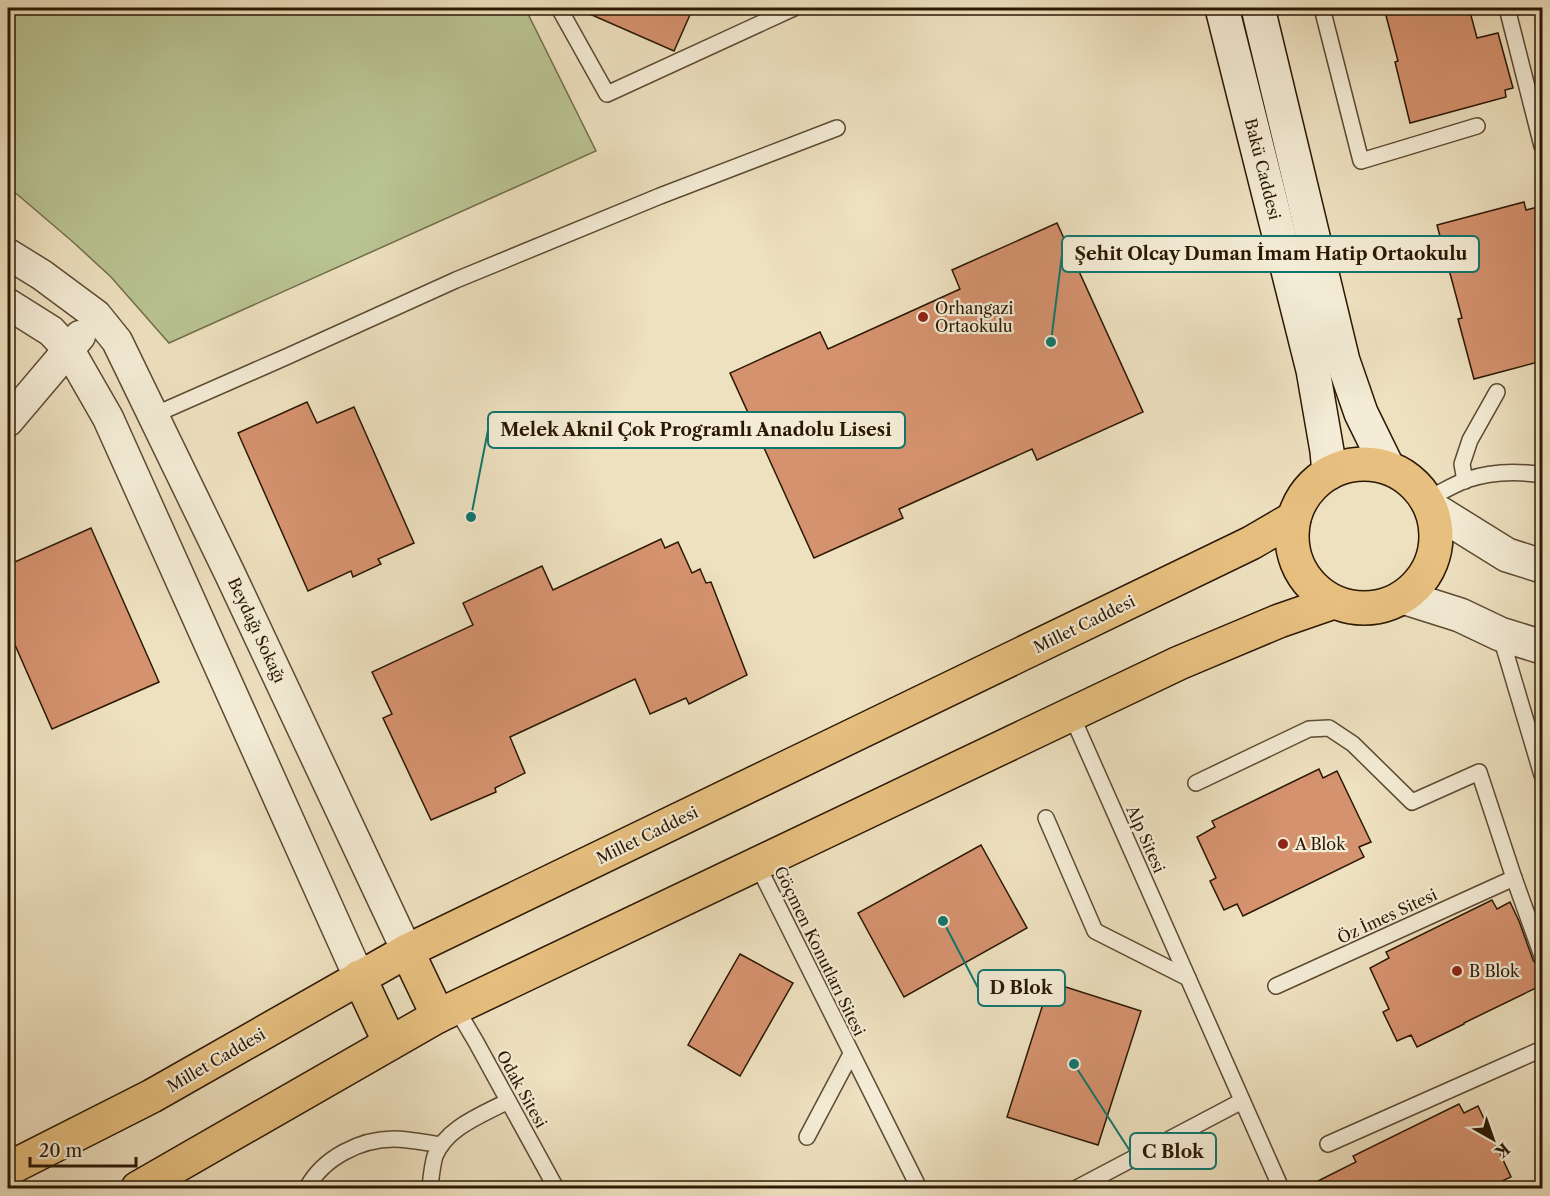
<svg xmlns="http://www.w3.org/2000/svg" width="1550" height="1196" font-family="'Libre Caslon Text',serif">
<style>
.green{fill:#b9c392;stroke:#726e4a;stroke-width:1.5}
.building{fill:#d5926f;stroke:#2b1803;stroke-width:1.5}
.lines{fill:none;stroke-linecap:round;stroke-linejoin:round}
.service-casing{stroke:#5c4a32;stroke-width:18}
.minor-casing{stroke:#5c4a32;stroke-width:33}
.tertiary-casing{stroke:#5c4a32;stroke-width:36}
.secondary-casing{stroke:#2b1803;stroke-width:36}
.primary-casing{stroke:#2b1803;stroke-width:36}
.service{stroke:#f4ecd6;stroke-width:15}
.minor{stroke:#f4ecd6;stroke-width:30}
.tertiary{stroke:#f4ecd6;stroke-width:33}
.secondary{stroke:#f4ecd6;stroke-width:33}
.primary{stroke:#e7c080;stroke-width:33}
.poi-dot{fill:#8f2418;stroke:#f4ecd6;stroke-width:2}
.labels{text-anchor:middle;stroke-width:4.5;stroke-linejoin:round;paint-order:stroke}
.street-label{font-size:16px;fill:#2b1803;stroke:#f4ecd6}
.poi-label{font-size:16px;fill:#2b1803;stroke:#f4ecd6;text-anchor:start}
.leader{fill:none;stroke:#0f766e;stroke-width:2}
.callout-dot{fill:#0f766e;stroke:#f4ecd6;stroke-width:2}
.callout{fill:#f4ecd6;stroke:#0f766e;stroke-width:2}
.callout-label{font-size:18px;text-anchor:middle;font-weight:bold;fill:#2b1803}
</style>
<rect width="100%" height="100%" fill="#eee1c0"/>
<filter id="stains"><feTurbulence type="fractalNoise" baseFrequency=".00333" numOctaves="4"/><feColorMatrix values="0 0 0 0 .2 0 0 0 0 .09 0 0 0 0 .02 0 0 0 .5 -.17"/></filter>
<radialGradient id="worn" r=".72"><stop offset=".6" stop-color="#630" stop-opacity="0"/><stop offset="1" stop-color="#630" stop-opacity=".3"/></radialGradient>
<path class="green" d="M 8,8 L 525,8 L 596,151 L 169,343 L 111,277 L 73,242 L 18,195 L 8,188 Z"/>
<g class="building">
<path d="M 576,8 L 693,8 L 674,51 Z"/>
<path d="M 1384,8 L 1469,8 L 1477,38 L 1498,33 L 1513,88 L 1505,90 L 1506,97 L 1410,123 L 1395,62 L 1398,61 Z"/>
<path d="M 1524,202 L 1526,210 L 1538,207 L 1542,225 L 1542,361 L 1474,379 L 1458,319 L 1462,318 L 1437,225 Z"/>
<path d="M 1057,223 L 1143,412 L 1037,460 L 1032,449 L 899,509 L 903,518 L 814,558 L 730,373 L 820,332 L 828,349 L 960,289 L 952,270 Z"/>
<path d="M 307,402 L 317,423 L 354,407 L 414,543 L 378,559 L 381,564 L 353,577 L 351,571 L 308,591 L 238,433 Z"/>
<path d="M 91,528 L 159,682 L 52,729 L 8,629 L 8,565 Z"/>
<path d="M 661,539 L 665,548 L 678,542 L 692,573 L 700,569 L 706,583 L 711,582 L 747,675 L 689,704 L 686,698 L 650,714 L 635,679 L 510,737 L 525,773 L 495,788 L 496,792 L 431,820 L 383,718 L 392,714 L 372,672 L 473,625 L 463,603 L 542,566 L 553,590 Z"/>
<path d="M 1319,769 L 1323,778 L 1337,771 L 1371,842 L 1359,847 L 1364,857 L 1243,916 L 1237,904 L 1224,910 L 1210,881 L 1216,878 L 1197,837 L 1215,827 L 1212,821 Z"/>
<path d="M 981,845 L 1027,928 L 904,997 L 858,913 Z"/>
<path d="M 1492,900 L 1497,909 L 1510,902 L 1519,921 L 1533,960 L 1536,964 L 1542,965 L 1542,985 L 1464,1023 L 1464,1024 L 1417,1047 L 1411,1035 L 1397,1041 L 1383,1012 L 1389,1009 L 1370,968 L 1389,958 L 1386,952 Z"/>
<path d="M 740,954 L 793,983 L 740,1076 L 688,1045 Z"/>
<path d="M 1050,982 L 1141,1011 L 1098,1145 L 1007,1117 Z"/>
<path d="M 1459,1104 L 1464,1113 L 1478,1106 L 1511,1177 L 1487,1188 L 1304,1188 L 1356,1162 L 1353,1156 Z"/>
</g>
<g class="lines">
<defs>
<g id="service">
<path d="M 559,8 L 607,94 L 794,8"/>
<path d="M 1322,8 L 1361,161 L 1477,126"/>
<path d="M 1507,8 L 1542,146"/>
<path d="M 154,415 L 286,357 L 456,280 L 660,196 L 837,128"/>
<path d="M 1465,481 L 1462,464 L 1470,440 L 1497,392"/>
<path d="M 1427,499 C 1440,493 1453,485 1466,480 C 1490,472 1518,471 1542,475"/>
<path d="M 1500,634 L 1542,775"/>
<path d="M 1071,714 L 1281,1188"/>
<path d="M 1196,783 L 1309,729 L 1329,728 L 1353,744 L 1412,802 L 1479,772 L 1514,878 L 1542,956"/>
<path d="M 1046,818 L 1095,931 L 1188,978"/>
<path d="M 757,864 L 919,1188"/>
<path d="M 1276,986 L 1514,878"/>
<path d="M 456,1008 L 476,1042 L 556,1188"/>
<path d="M 807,1137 L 851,1054"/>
<path d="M 1328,1144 L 1542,1049"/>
<path d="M 307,1188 C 323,1158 360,1139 394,1139 C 410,1139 426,1143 441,1145"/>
<path d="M 430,1188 C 431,1178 432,1166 435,1156 C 447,1127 482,1115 508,1101"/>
<path d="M 1077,1188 L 1242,1101"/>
</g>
<g id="minor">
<path d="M 8,254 L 42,275 L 96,315 L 117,341 L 230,574 L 407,951"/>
<path d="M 8,304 L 51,331 L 69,350 L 108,418 L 359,977"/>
<path d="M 8,421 L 80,336"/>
</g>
<g id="tertiary">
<path d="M 1433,509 L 1507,555 L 1542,566"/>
<path d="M 1403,597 L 1460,615 L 1500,634 L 1542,647"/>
</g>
<g id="secondary">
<path d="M 1222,8 L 1313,370 L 1327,451 L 1329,473"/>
<path d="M 1258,8 L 1343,361 L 1361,413 L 1387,466"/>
</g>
<g id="primary">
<circle cx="1364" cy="536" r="72"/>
<path d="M 407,951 L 438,1016"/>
<path d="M 359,977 L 390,1043"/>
<path d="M 8,1169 L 152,1096 L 407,951 L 1251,543 L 1294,518"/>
<path d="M 138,1188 L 438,1016 L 1179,663 L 1279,621 L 1334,602"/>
</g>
</defs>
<use href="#service" class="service-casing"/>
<use href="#minor" class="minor-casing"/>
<use href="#tertiary" class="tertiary-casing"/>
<use href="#secondary" class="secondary-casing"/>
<use href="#primary" class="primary-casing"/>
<use href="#service" class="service"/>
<use href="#minor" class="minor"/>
<use href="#tertiary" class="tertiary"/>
<use href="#secondary" class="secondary"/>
<use href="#primary" class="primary"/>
</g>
<g class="poi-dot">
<circle cx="923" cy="317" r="6"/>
<circle cx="1283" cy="844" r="6"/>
<circle cx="1457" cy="971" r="6"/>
</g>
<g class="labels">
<g class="street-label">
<text transform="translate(1263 169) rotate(76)" y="6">Bakü Caddesi</text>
<text transform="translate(1084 624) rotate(-26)" y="6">Millet Caddesi</text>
<text transform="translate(257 630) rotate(65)" y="6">Beydağı Sokağı</text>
<text transform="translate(647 835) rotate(-26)" y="6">Millet Caddesi</text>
<text transform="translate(1146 839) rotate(66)" y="6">Alp Sitesi</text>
<text transform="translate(1387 916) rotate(-25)" y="6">Öz İmes Sitesi</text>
<text transform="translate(820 951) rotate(64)" y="6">Göçmen Konutları Sitesi</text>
<text transform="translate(216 1060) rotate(-30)" y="6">Millet Caddesi</text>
<text transform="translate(522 1089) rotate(61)" y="6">Odak Sitesi</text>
</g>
<g class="poi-label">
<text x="935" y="314">Orhangazi<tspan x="935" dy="18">Ortaokulu</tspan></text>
<text x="1295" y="850">A Blok</text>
<text x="1469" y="977">B Blok</text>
</g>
</g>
<path class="leader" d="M1051 342L1062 254M471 517L488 430M943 921L978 988M1074 1064L1130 1151"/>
<g class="callout-dot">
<circle cx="1051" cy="342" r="6"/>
<circle cx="471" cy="517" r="6"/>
<circle cx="943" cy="921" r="6"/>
<circle cx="1074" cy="1064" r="6"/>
</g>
<g class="callout">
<rect x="1062" y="236" width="417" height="36" rx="6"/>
<rect x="488" y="412" width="417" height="36" rx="6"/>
<rect x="978" y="970" width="87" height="36" rx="6"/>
<rect x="1130" y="1133" width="86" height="36" rx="6"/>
</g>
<g class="callout-label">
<text x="1271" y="260">Şehit Olcay Duman İmam Hatip Ortaokulu</text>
<text x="696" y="436">Melek Aknil Çok Programlı Anadolu Lisesi</text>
<text x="1021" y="994">D Blok</text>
<text x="1173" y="1158">C Blok</text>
</g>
<rect width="1550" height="1196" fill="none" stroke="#eee1c0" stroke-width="30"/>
<rect x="9" y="9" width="1532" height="1178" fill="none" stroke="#2b1803" stroke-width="3"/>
<rect x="15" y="15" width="1520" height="1166" fill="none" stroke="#2b1803" stroke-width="1.5"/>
<g transform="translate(1493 1139) rotate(140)" stroke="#f4ecd6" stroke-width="4.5" paint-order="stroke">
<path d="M0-4.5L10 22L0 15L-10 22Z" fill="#2b1803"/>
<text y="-9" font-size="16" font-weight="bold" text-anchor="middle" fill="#2b1803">K</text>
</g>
<path d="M30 1157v9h106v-9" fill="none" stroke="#2b1803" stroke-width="3"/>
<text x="39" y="1157" font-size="18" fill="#2b1803" stroke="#f4ecd6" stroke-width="4.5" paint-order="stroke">20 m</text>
<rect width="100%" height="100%" filter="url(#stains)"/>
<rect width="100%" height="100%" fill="url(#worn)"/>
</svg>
